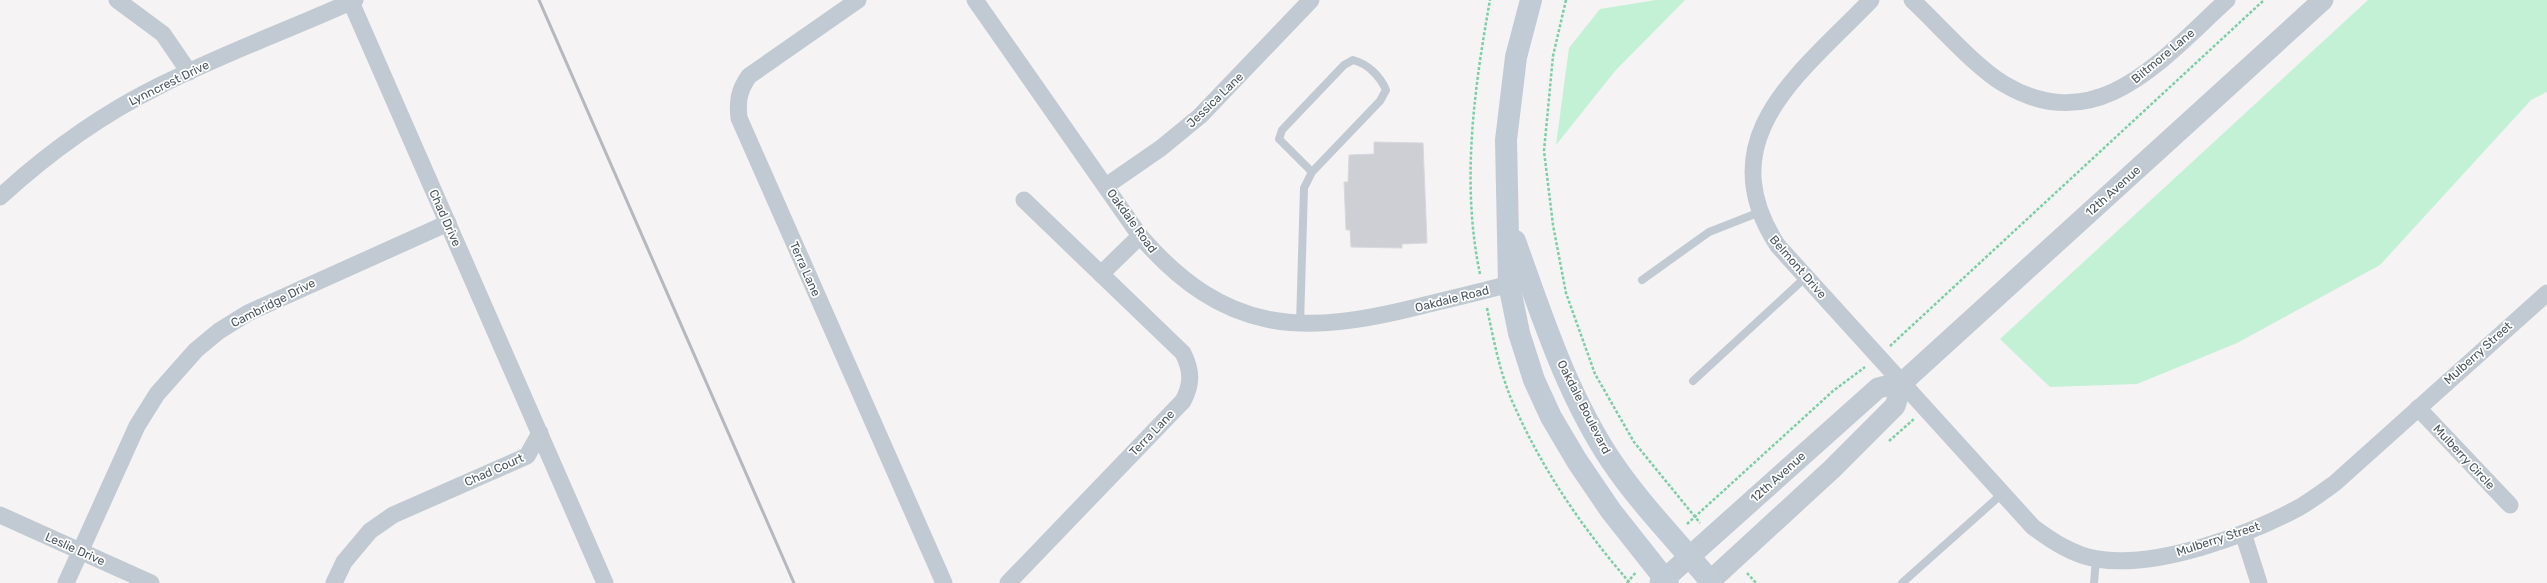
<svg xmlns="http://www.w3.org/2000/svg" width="2547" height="583" font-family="Rubik,sans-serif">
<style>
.green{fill:#c3f1d5}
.building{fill:#cdcfd5;stroke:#d7d9de}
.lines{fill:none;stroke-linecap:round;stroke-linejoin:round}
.path{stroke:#7ad0a6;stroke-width:2.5;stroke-dasharray:3 2;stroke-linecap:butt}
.service{stroke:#c1cad2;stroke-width:8}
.minor{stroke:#c1cad2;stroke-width:17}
.tertiary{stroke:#c1cad2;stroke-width:21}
.secondary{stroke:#c1cbd6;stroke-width:22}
.rail{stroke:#b5b8bd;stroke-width:3}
.labels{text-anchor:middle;stroke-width:3.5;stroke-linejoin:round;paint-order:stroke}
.street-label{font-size:12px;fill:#4a5661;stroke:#fff}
</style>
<rect width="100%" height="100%" fill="#f5f3f3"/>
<g class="green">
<path d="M 1656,0 L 1685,0 L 1615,71 L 1556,145 L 1569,48 L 1600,9 Z"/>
<path d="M 2368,0 L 2547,0 L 2547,92 L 2531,100 L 2380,265 L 2237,343 L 2137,384 L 2050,387 L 2000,339 Z"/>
</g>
<path class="building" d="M 1374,142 L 1423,143 L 1427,243 L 1402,244 L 1402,248 L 1351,247 L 1350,230 L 1346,230 L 1344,182 L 1348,182 L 1349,155 L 1374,154 Z"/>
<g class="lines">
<g class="path">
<path d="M 1566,0 L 1553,56 L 1544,151 L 1553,225 L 1566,293 L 1595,374 L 1634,442 L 1700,523"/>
<path d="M 1480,274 C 1461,184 1474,89 1490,0"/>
<path d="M 1487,308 C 1493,337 1499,368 1510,396 C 1539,465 1582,528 1630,583"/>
<path d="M 1890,346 L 2264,0"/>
<path d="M 1889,441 L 1914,419"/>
<path d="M 1687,524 L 1833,391 L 1865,367"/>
<path d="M 1747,573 L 1756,583"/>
<path d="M 1627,583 L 1636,572"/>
</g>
<g class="service">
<path d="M 1642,280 L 1709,232 L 1760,212"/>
<path d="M 1300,324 L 1304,188 L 1312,172 L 1380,101 L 1386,90 C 1380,76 1368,64 1353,60 L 1344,65 L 1282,130 L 1279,139 L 1312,172"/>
<path d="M 1693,381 L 1806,277"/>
<path d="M 1902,583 L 2003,493"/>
<path d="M 2094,583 L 2096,559"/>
</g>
<g class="minor">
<path d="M 117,0 L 163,34 L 189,72"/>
<path d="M 858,0 L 749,76 C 739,90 737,101 739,118 L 944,583"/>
<path d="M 975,0 L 1140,236 C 1226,335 1302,336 1421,306 C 1454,298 1488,290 1521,281"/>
<path d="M 1871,0 C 1802,72 1707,138 1778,246 L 2033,527 C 2052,541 2073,555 2097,559 C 2156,569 2249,535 2300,507 C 2312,500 2324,491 2335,483 L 2547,293"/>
<path d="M 1912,0 C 1938,24 1975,67 2004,84 C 2098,140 2163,58 2227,0"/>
<path d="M 351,2 L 605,583"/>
<path d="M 1106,186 L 1161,148 L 1200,116 L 1311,0"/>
<path d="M 0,197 C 49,152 102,114 161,85 C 224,53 291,29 355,0"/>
<path d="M 1101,274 L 1140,236"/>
<path d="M 2418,408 L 2510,505"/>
<path d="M 0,515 L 151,583"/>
<path d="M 2243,533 L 2259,583"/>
<path d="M 66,583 L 137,426 L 157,394 L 196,350 L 219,331 L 248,313 L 448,223"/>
<path d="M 334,583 L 344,562 L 370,531 L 393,515 L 527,456 L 540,433"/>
<path d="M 1008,583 L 1183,401 C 1192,384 1192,371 1183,353 L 1024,200"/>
</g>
<g class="tertiary">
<path d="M 1660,583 L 1878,388 L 1903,382"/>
<path d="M 1708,583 L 1832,469 L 1895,406 L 1903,382 L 2323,0"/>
</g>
<g class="secondary">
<path d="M 1531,0 L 1516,57 L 1506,140 L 1509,284 L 1519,333 L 1534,380 L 1551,417 L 1577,461 L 1611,511 L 1668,583"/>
<path d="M 1515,241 C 1542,316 1567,395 1612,462 C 1641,505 1679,543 1712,583"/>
</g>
<path class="rail" d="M 539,0 L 794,583"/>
</g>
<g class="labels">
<g class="street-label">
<text transform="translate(2163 56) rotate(-40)" y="4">Biltmore Lane</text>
<text transform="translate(169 83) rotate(-26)" y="4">Lynncrest Drive</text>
<text transform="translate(1215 100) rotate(-44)" y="4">Jessica Lane</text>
<text transform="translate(2113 191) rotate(-42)" y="4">12th Avenue</text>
<text transform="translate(445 218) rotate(66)" y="4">Chad Drive</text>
<text transform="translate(1132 221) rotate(54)" y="4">Oakdale Road</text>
<text transform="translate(1798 267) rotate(49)" y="4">Belmont Drive</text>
<text transform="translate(805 269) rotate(66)" y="4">Terra Lane</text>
<text transform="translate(1452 299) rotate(-14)" y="4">Oakdale Road</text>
<text transform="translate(273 303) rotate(-27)" y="4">Cambridge Drive</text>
<text transform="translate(2478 353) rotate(-42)" y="4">Mulberry Street</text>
<text transform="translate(1584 407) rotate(63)" y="4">Oakdale Boulevard</text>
<text transform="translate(1152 433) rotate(-46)" y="4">Terra Lane</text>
<text transform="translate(2464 457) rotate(47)" y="4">Mulberry Circle</text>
<text transform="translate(494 470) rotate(-24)" y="4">Chad Court</text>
<text transform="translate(1778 477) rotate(-42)" y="4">12th Avenue</text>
<text transform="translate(2218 539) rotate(-18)" y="4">Mulberry Street</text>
<text transform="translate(75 549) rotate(24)" y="4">Leslie Drive</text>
</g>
</g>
</svg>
